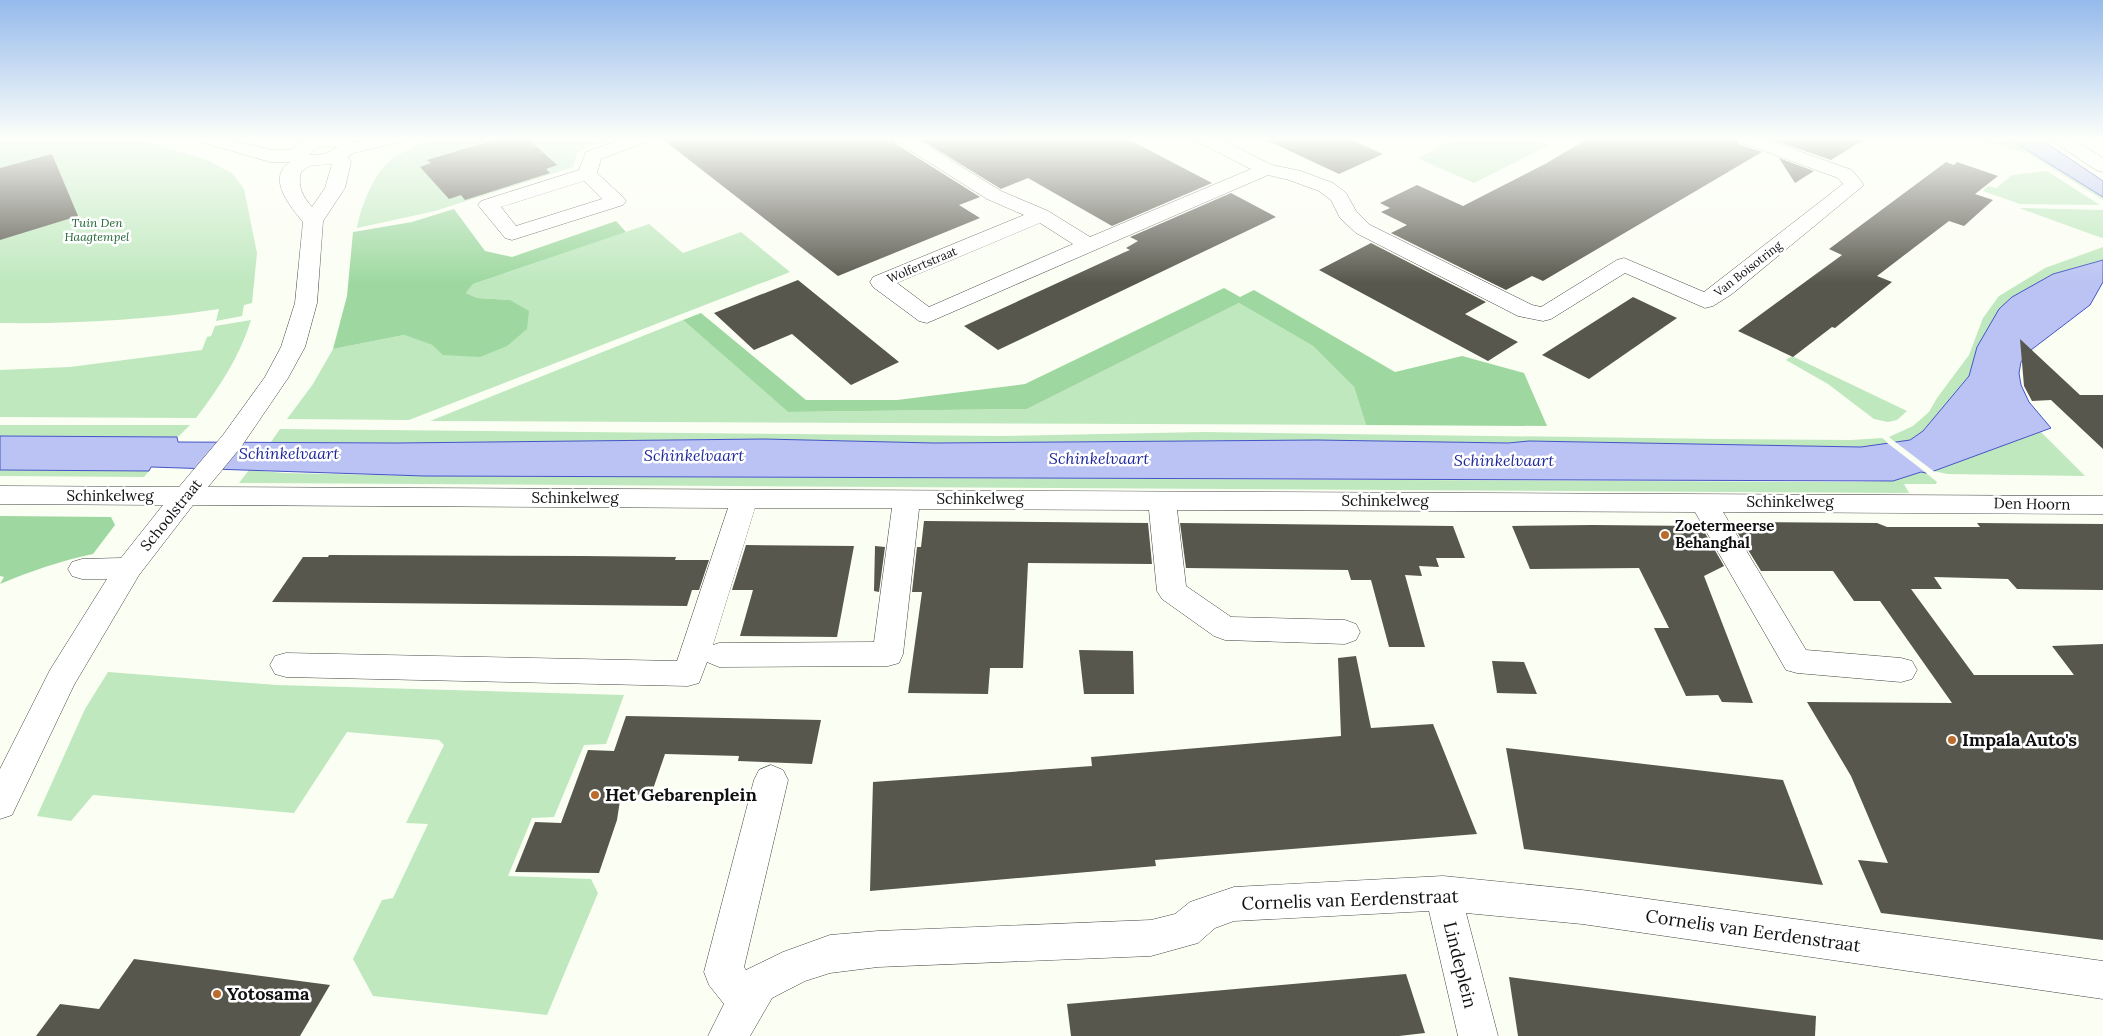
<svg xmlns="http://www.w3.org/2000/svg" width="2103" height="1036" font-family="Lora,serif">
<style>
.green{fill:#bfe8be}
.forest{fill:#9ed8a0}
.water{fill:#bac3f3;stroke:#4554c7}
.pier{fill:#fbfef3}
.building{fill:#58574d}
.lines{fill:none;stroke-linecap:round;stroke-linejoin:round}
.minor-casing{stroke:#434343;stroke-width:1}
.minor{fill:#fff;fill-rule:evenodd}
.poi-dot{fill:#ba6b2e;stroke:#fff;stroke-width:2}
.labels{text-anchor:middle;stroke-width:5;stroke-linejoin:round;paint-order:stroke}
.far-park-label{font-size:12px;font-style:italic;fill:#226535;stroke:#fff}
.far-street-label{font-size:12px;fill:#101010;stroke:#fff}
.street-label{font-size:15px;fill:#101010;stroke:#fff}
.poi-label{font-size:15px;font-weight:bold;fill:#101010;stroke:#fff;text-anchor:start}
.water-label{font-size:16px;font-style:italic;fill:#1e289d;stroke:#fff}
.near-poi-label{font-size:18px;font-weight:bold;fill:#101010;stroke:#fff;text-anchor:start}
.near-street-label{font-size:18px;fill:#101010;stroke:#fff}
</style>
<rect width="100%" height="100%" fill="#fbfef3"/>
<g class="green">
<path d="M 0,138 L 137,139 L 207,160 L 233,174 L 244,189 L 257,253 L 252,303 L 244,305 L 242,316 L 216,321 L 219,309 C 146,320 74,324 0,323 Z"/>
<path d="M 437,138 L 616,138 L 590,146 L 577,153 L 573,167 L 435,211 L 357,228 C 360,210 371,181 383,168 C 396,152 419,145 437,138 Z"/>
<path d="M 1458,138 L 1525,138 L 1549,145 L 1474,183 L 1417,158 Z"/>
<path d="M 1976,138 L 2008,138 L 2103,197 L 2103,200 L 2029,154 Z"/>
<path d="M 2047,171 L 2100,205 L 2020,204 L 1983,191 L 1989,186 L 1996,188 L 2012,175 Z"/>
<path d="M 2019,208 L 2103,210 L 2103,238 L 2102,238 Z"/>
<path d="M 649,224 L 683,253 L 741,232 L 790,272 L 409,420 L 287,419 L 313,384 L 333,349 L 404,335 L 432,345 L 444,355 L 510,300 L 477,298 L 466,293 L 473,284 Z"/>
<path d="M 2103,247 L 2103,260 L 2053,274 L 2012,297 L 1977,347 L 1969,376 L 1923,431 L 1910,440 L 1896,443 L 1889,437 L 1913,426 L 1929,412 L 1937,398 L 1969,355 L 1983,318 L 1999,296 L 2045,268 Z"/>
<path d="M 1239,303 L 1313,346 L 1354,387 L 1366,425 L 430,421 L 683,320 L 788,412 L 1027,409 Z"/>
<path d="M 251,320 C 240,356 219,388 196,418 L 0,417 L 0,370 L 70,367 L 202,350 L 207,337 L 211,336 L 215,326 Z"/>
<path d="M 1792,356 L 1907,411 L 1897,420 L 1888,422 L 1874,419 L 1828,384 L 1786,360 Z"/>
<path d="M 0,425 L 190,425 L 178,437 L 0,436 Z"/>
<path d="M 280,429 L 999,436 L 1204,432 L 1718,439 L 1852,440 L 1882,438 L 1890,444 L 1861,447 L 1529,441 L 1508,443 L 1317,440 L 934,443 L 764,439 L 396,443 L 271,442 Z"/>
<path d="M 2041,432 L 2085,476 L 1947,474 L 1934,471 L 1935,469 Z"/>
<path d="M 0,470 L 149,471 L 144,477 L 0,476 Z"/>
<path d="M 249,470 L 285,473 L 424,476 L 1860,482 L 1893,481 L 1921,472 L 1926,473 L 1937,482 L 1936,484 L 1904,484 L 1909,493 L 239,483 Z"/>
<path d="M 108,672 L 277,685 L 624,695 L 606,744 L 584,745 L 554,817 L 532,818 L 508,876 L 591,879 L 598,893 L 547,1015 L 373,996 L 353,959 L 382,900 L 393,898 L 428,824 L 406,823 L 444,745 L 439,740 L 347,732 L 294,813 L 93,795 L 71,821 L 37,816 L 85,709 Z"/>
</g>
<g class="forest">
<path d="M 454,209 L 485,251 L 512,257 L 616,221 L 626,232 L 473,284 L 466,293 L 477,298 L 510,300 L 529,311 L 527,329 L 507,346 L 480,357 L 443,355 L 432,345 L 404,335 L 333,349 L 347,296 L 353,232 L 412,222 Z"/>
<path d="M 1224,288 L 1240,297 L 1254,290 L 1395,372 L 1462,356 L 1524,373 L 1547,426 L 1366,425 L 1354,387 L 1313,346 L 1239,303 L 1027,409 L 788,412 L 683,320 L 701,313 L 806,400 L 897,400 L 1025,384 Z"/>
<path d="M 0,516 L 111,517 L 115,525 L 93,554 C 60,561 31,571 0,584 L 4,577 L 0,576 Z"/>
</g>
<g class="water">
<path d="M 2008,138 L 2039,138 L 2103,181 L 2103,197 Z"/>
<path d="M 2103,260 L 2103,282 L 2090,305 L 2031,350 L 2021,362 L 2019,373 L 2021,385 L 2029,402 L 2051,428 L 1934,471 L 1926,473 L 1921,472 L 1893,481 L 424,476 L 151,467 L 149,471 L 0,470 L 0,436 L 177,437 L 178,442 L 396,443 L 764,439 L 934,443 L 1317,440 L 1508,443 L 1529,441 L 1861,447 L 1910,440 L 1923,431 L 1969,376 L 1977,347 L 1999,309 L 2012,297 L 2053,274 Z"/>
</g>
<path class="pier" d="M 1894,441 L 1936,473 L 1929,475 L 1886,442 Z"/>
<g class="building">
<path d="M 501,138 L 527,138 L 557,165 L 546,169 L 550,173 L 465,200 L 461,195 L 449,199 L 420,167 L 431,163 L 427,160 Z"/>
<path d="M 661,138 L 892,138 L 896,144 L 980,197 L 959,205 L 980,218 L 838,276 Z"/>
<path d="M 918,138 L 1126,138 L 1212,183 L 1112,226 L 1028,178 L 1001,189 Z"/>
<path d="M 1262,138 L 1347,138 L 1383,154 L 1339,174 Z"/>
<path d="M 1589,138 L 1735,138 L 1739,144 L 1762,152 L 1543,281 L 1532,276 L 1506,290 L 1391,233 L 1407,225 L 1381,212 L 1390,208 L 1380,203 L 1417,185 L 1463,206 L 1545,164 Z"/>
<path d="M 1767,138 L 1867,138 L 1831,160 Z"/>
<path d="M 52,154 L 78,216 L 0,240 L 0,168 Z"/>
<path d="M 1779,158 L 1814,171 L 1795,183 Z"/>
<path d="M 1946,162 L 1954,165 L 1957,162 L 1998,176 L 1975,194 L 1993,200 L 1964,226 L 1949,221 L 1877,276 L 1892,282 L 1835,328 L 1832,327 L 1793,357 L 1738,331 L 1842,255 L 1829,249 Z"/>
<path d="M 1231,193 L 1276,217 L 998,350 L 964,326 L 1125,252 L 1130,250 L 1126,248 L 1138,241 L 1130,237 Z"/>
<path d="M 1371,243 L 1486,302 L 1465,314 L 1518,342 L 1488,361 L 1319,270 Z"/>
<path d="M 798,280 L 899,362 L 851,385 L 792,334 L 754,350 L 714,313 Z"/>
<path d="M 1633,297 L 1677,318 L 1589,379 L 1542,355 Z"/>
<path d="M 2020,339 L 2080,395 L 2103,395 L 2103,449 L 2051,400 L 2032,401 L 2024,386 Z"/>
<path d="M 924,521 L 1148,523 L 1152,564 L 1028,563 L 1023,668 L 990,668 L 988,694 L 908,693 L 922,592 L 912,592 L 917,547 L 921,547 Z"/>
<path d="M 1731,522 L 1877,523 L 1887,527 L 1980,527 L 1977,523 L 2103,524 L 2103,590 L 2017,589 L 2008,579 L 1934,577 L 1942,589 L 1911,589 L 1974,675 L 2074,675 L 2052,646 L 2103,644 L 2103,940 L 1881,913 L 1858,860 L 1888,863 L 1851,776 L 1807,702 L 1952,703 L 1880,601 L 1854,601 L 1833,571 L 1761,571 Z"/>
<path d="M 1180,523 L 1453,526 L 1465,558 L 1436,558 L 1439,567 L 1419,566 L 1422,576 L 1405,575 L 1425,647 L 1389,647 L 1371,580 L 1351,580 L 1348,570 L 1186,568 Z"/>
<path d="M 1592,525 L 1701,526 L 1724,566 L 1704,576 L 1753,703 L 1722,702 L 1718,695 L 1686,696 L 1654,628 L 1669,628 L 1639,568 L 1530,569 L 1512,526 Z"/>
<path d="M 746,545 L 854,546 L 837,637 L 740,636 L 753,590 L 732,590 Z"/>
<path d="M 875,546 L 885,547 L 879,592 L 874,591 Z"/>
<path d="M 329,555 L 584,556 L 676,557 L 675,560 L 709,560 L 699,590 L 692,590 L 687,606 L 272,602 L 303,557 L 328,557 Z"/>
<path d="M 1079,650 L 1133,651 L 1134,694 L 1084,694 Z"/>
<path d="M 1356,656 L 1371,728 L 1433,724 L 1477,834 L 1155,860 L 1156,866 L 870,891 L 873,782 L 1092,766 L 1091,757 L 1341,736 L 1338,658 Z"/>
<path d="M 1492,661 L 1524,662 L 1537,694 L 1497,693 Z"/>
<path d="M 626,716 L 821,720 L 812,764 L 738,761 L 739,756 L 665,754 L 651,795 L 621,794 L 617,820 L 599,873 L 515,872 L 535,822 L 561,823 L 588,750 L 614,751 Z"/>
<path d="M 1506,748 L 1783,780 L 1823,885 L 1524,849 Z"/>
<path d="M 134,959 L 330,985 L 300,1036 L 36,1036 L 60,1004 L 99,1009 Z"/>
<path d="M 1406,974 L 1425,1033 L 1399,1036 L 1071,1036 L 1067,1004 Z"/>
<path d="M 1509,977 L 1816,1016 L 1815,1036 L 1518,1036 Z"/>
</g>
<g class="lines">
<defs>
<g id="minor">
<path d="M 198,138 L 226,138 L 271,150 L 291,150 L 302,142 L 308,140 L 306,138 L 350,138 L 354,142 L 373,138 L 405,138 L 402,142 L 353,153 L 348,157 L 351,162 L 345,188 L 323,221 L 317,303 L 305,347 L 288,378 L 241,447 L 208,487 L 2103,496 L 2103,514 L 1723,512 L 1806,650 L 1901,658 L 1912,661 L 1917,670 L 1912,679 L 1901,682 L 1797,673 L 1786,670 L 1695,512 L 1177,510 L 1186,586 L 1231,617 L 1345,620 L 1356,624 L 1360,632 L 1356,640 L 1345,644 L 1225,640 L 1214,636 L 1162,599 L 1157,591 L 1149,510 L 919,509 L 903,654 L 899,663 L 888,666 L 719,667 L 707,662 L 699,683 L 688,686 L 286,677 L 275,674 L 270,665 L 275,656 L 286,653 L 677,661 L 728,508 L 193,505 L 139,575 L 74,685 L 12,815 L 0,819 L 0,769 L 50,670 L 107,579 L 82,579 L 72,576 L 68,569 L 72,562 L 82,559 L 121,558 L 163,505 L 0,504 L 0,486 L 179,487 L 223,435 L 265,377 L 281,347 L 295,303 L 303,222 C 290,206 266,178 290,162 L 270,162 L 201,142 ZM 325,146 L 338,147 L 324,154 L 309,155 L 314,150 ZM 332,164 L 325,188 L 312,207 C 303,197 297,186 301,172 L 309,166 ZM 755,508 L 892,508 L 874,642 L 719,643 L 713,645 Z"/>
<path d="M 625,138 L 650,138 L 647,142 L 601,159 L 597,173 L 623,197 L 626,201 L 623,205 L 512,240 L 505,238 L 478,205 L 481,201 L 579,170 L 586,152 ZM 584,181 L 602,199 L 516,226 L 501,207 Z"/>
<path d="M 894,138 L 915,138 L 1001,191 L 1048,211 L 1090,237 L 1251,169 L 1198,142 L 1195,138 L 1218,138 L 1272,165 L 1301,171 L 1333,183 L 1346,193 L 1356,211 L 1370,225 L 1532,305 L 1541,307 L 1617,260 L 1624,258 L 1704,292 L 1843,184 L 1838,178 L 1740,142 L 1737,138 L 1762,138 L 1852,170 L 1864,185 L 1732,294 L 1713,306 L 1705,308 L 1625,273 L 1551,319 L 1543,321 L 1518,316 L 1356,233 L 1340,218 L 1331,200 L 1319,191 L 1289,180 L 1268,175 L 927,323 L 919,321 L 873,287 L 870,282 L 873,277 L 1024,215 L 987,199 L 897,142 ZM 1040,223 L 1073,244 L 929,307 L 897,283 Z"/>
<path d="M 2051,138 L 2072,138 L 2103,158 L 2103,172 L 2096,170 L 2054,142 Z"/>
<path d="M 771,765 L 783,770 L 788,780 L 744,967 L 746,970 L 783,952 L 830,935 L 878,931 L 1151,920 L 1175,914 L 1190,902 L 1234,887 L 1443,876 L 1582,890 L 2103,961 L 2103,999 L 1582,924 L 1466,913 L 1498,1036 L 1458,1036 L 1429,911 L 1234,921 L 1215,928 L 1198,943 L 1151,956 L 878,967 L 830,973 L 805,981 L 772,998 L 750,1036 L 708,1036 L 724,1004 L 709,985 L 704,972 L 754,780 L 759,770 Z"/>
</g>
</defs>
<use href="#minor" class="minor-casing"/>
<use href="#minor" class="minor"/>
</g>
<linearGradient id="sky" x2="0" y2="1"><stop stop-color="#95baec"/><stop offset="0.49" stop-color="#fdfffa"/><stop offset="1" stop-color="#fdfffa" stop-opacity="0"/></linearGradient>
<rect width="2103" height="283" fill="url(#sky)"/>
<g class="poi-dot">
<circle cx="1665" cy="535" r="5"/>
<circle cx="1952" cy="740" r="5"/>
<circle cx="595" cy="795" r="5"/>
<circle cx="217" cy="994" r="5"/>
</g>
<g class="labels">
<g class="far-park-label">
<text x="97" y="227">Tuin Den<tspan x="97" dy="14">Haagtempel</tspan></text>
</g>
<g class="far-street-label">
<text transform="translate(922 265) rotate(-23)" y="4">Wolfertstraat</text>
<text transform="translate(1748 269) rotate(-38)" y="4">Van Boisotring</text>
</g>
<g class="street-label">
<text x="110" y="501">Schinkelweg</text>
<text x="575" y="503">Schinkelweg</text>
<text x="980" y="504">Schinkelweg</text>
<text x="1385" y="506">Schinkelweg</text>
<text x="1790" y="507">Schinkelweg</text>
<text transform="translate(2032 504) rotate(1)" y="5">Den Hoorn</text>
<text transform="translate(171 515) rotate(-51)" y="5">Schoolstraat</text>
</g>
<g class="poi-label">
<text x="1675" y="531">Zoetermeerse<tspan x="1675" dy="17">Behanghal</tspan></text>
</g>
<g class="water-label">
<text x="289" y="459">Schinkelvaart</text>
<text x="694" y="461">Schinkelvaart</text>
<text x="1099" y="464">Schinkelvaart</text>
<text x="1504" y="466">Schinkelvaart</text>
</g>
<g class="near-poi-label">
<text x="1962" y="746">Impala Auto's</text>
<text x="605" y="801">Het Gebarenplein</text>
<text x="227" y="1000">Yotosama</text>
</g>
<g class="near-street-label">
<text transform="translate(1350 900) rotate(-2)" y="6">Cornelis van Eerdenstraat</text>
<text transform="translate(1753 931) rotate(8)" y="6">Cornelis van Eerdenstraat</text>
<text transform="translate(1460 965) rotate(76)" y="6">Lindeplein</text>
</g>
</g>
</svg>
